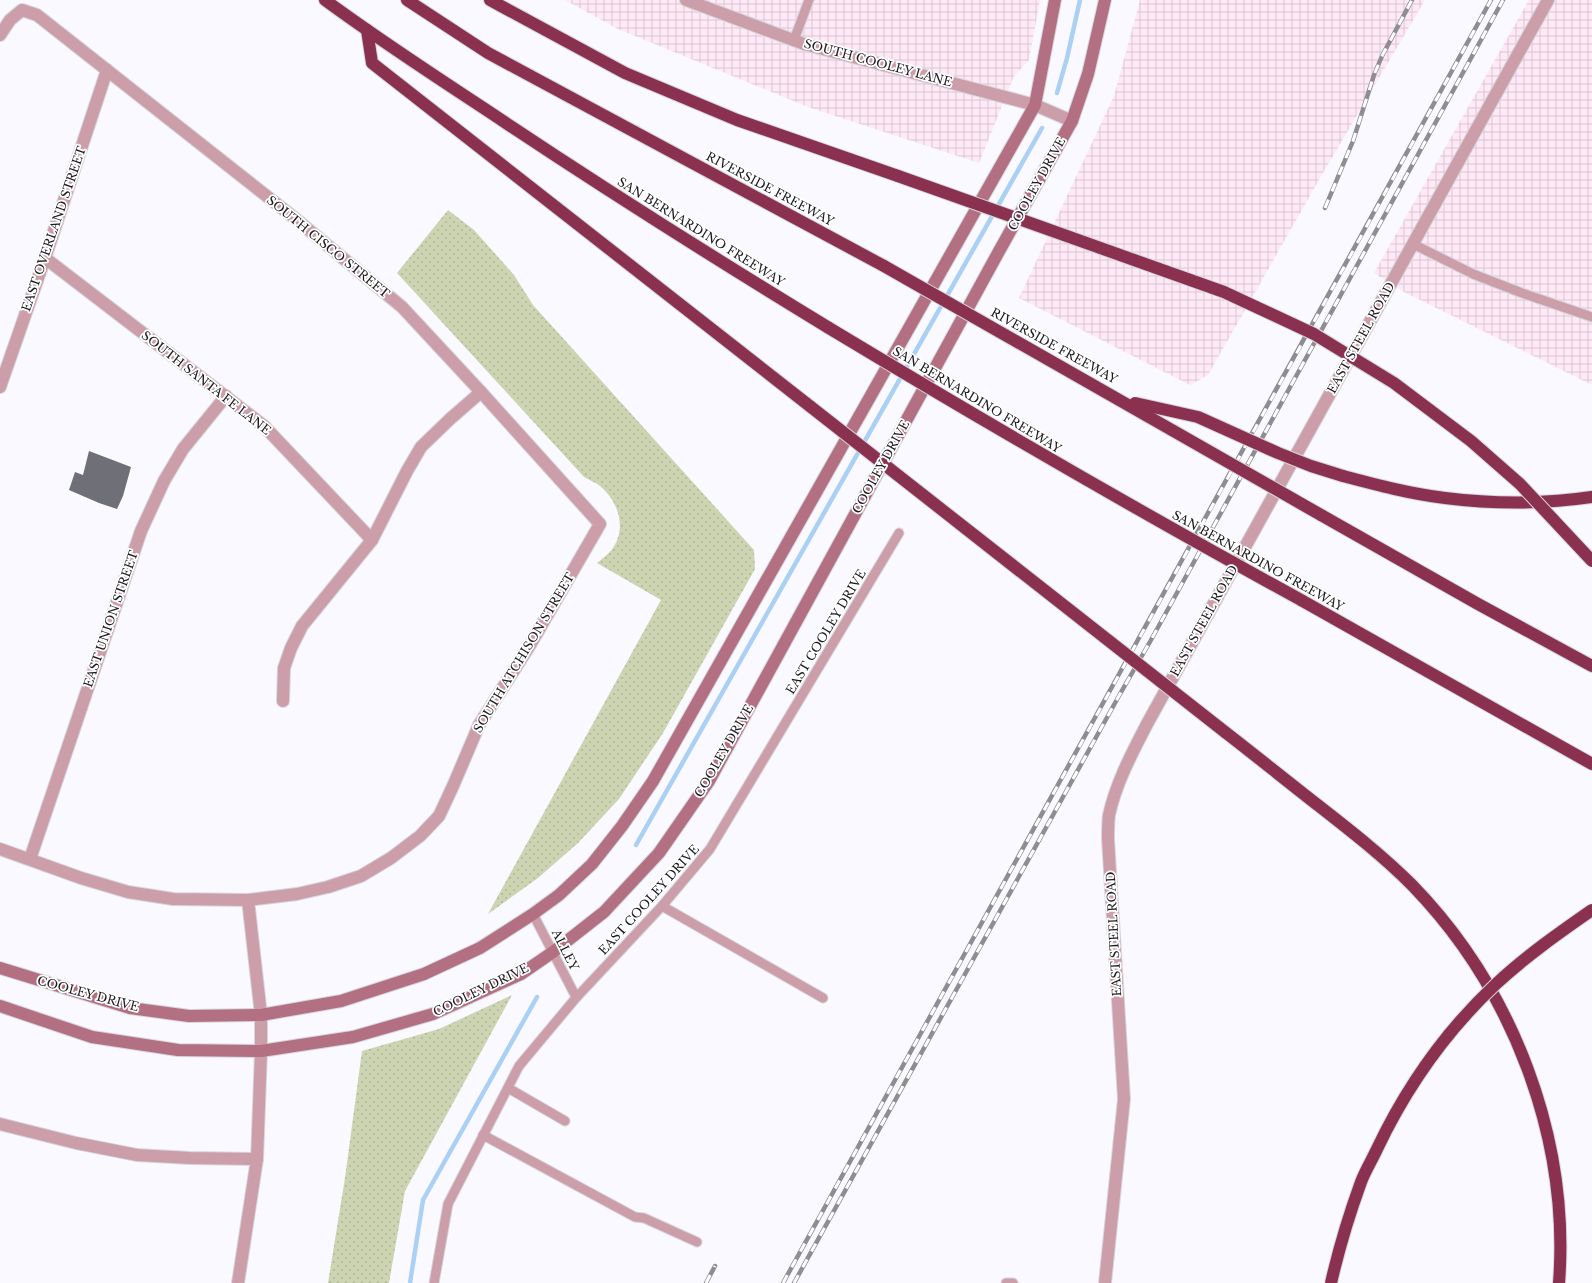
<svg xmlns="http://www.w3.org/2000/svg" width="1592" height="1283" font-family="'Libre Baskerville',serif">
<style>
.industrial{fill:url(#industrial-grid)}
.park{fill:url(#park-dots)}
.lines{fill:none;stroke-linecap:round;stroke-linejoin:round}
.stream{stroke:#abd0f5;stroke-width:4.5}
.building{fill:#6f6f77}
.lane-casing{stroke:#d6d6db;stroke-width:11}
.street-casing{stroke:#d6d6db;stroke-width:14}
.secondary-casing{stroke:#d6d6db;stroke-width:14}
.highway-casing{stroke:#d6d6db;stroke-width:14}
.lane{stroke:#cc9ea9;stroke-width:9}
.street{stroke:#cc9ea9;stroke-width:12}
.secondary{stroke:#b27082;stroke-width:12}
.highway{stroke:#8a314f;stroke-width:12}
.rail-casing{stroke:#8d8d92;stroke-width:4.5}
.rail{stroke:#fff;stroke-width:3;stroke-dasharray:9;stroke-linecap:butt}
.highway-bridge-casing{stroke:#d6d6db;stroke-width:14;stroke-linecap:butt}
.highway-bridge{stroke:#8a314f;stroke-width:12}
.labels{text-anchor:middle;stroke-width:3.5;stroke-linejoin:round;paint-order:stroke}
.street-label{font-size:12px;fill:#1c1c1f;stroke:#fff}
</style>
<defs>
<pattern id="industrial-grid" width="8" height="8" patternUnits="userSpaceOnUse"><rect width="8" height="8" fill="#ffe9f6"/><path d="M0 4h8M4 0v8" fill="none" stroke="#dac7d2"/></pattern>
<pattern id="park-dots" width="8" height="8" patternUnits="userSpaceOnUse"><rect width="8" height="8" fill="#ccd4b2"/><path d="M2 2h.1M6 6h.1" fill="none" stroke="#afb599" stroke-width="1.8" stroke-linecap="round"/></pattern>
</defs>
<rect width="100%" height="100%" fill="#f9f9ff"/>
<g class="industrial">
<path d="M 565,0 L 1040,0 L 1029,60 L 1014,76 L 979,163 L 808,107 L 618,29 Z"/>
<path d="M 1140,0 L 1425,0 L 1320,178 L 1208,375 L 1190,385 L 1019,298 L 1114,96 Z"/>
<path d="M 1529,0 L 1592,0 L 1592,385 L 1406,293 L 1374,273 Z"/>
</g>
<g class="park">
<path d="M 448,210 L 474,230 L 514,275 L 533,305 L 754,550 L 755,569 L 663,733 L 619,799 L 578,843 L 538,878 L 488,914 L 661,600 L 597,563 C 602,559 609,554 613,548 C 627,527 618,501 600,486 C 595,482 589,480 584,477 L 397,273 Z"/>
<path d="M 512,995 L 405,1191 L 389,1283 L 328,1283 L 345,1178 L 362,1051 L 439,1029 Z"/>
</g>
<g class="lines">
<g class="stream">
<path d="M 1057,93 L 1067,58 L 1080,0"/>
<path d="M 636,845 L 1042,128"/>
<path d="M 410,1283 L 423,1200 L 537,997"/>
</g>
</g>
<path class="building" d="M 89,451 L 131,467 L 123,496 L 117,509 L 99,503 L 69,490 L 75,472 L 83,475 Z"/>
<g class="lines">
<defs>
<g id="lane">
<path d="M 794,40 L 809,0"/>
<path d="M 1413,244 L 1473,274 L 1522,293 L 1592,317"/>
<path d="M 662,906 L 823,998"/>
<path d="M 533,914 L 576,997"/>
<path d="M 508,1088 L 565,1121"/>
<path d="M 483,1135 L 635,1217 L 644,1218 L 697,1242"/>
<path d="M 434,1283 L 448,1204 L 519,1066 L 575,999 L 662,906 L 710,849 L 899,533"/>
<path d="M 1006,1283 L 1013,1283"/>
</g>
<g id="street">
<path d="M 686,0 L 804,44 L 1035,105 L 1072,121"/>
<path d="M 0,35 L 10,20 L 22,10 L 37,15 L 292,216 L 402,307 L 481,392 L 600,524 L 530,645 L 479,725 L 453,786 L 439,816 L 420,836 L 391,858 L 361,876 L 328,887 L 297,894 L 248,900 L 173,899 L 128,892 L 81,878 L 0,849"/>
<path d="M 45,258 L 264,426 L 372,540"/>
<path d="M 0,387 L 45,258 L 107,70"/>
<path d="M 283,701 L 284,668 L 291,648 L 302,626 L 372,540 L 407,471 L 421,447 L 450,419 L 481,392"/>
<path d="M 30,859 L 141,531 L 164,481 L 183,449 L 226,396"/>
<path d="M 0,1124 L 76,1143 L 137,1155 L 190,1158 L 257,1159"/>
<path d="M 238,1283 L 257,1159 L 261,1051 L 261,1015 L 248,900"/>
<path d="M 1105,1283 L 1124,1099 L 1108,839 C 1108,831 1108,822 1109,815 C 1116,783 1132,753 1147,724 L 1548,0"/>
</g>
<g id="secondary">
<path d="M 0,968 L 130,1008 L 189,1016 L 261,1015 L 341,1001 L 424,974 L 480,948 L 533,914 L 559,895 L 592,864 L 622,826 L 653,781 L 1035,105 L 1055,0"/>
<path d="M 0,1006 L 92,1037 L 178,1050 L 261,1051 L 353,1037 L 433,1014 L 521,974 L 553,952 L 604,912 L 659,853 L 709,781 L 998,253 L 1072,121 L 1088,74 L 1105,0"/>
</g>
<g id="highway">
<path d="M 325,0 C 378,39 433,75 488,111 C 600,186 714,258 829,328"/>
<path d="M 407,0 L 488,53 L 884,266"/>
<path d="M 490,0 L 625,73 L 737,120 L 898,176"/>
<path d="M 367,30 L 372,63 L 811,407"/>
<path d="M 1343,476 C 1377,485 1411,494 1445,498 C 1493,504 1544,504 1592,497"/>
<path d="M 1321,515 L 1478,604 L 1592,666"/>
<path d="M 1301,600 L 1592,764"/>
<path d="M 1225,732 C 1256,756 1287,781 1319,806 C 1351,831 1383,856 1412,885 C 1513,989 1570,1138 1559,1283"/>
</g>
</defs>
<use href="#lane" class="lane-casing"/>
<use href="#street" class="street-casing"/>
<use href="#secondary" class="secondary-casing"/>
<use href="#highway" class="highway-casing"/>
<use href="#lane" class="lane"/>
<use href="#street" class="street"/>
<use href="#secondary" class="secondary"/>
<use href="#highway" class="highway"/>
<defs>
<g id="rail">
<path d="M 1325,208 L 1353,141 L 1374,75 L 1382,56 L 1412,0"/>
<path d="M 706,1283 L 715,1266"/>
<path d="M 783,1283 C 1019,855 1256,428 1491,0"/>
<path d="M 794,1283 L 1120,694 L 1151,640 L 1503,0"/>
</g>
</defs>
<use href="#rail" class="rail-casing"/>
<use href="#rail" class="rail"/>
<defs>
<g id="highway-bridge">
<path d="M 898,176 L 1224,292 L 1314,334 L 1394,383 L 1471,441 L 1520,484 L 1592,561"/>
<path d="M 884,266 L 1321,515"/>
<path d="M 829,328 C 985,422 1142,513 1301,600"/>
<path d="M 1135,403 L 1198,417 L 1278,453 L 1311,466 L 1343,476"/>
<path d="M 811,407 L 1225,732"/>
<path d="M 1331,1283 C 1339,1248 1349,1215 1361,1182 C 1365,1171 1372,1160 1377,1149 C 1406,1088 1447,1030 1496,984 C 1526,956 1559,933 1592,910"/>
</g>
</defs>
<use href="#highway-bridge" class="highway-bridge-casing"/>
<use href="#highway-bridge" class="highway-bridge"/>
</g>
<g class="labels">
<g class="street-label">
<text transform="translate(878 63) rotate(15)" y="4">SOUTH COOLEY LANE</text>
<text transform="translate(1037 184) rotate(-61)" y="4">COOLEY DRIVE</text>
<text transform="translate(770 189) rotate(28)" y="4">RIVERSIDE FREEWAY</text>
<text transform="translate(54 229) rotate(-71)" y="4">EAST OVERLAND STREET</text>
<text transform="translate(701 232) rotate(32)" y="4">SAN BERNARDINO FREEWAY</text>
<text transform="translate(328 247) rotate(39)" y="4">SOUTH CISCO STREET</text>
<text transform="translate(1361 338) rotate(-61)" y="4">EAST STEEL ROAD</text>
<text transform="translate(1054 346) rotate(29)" y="4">RIVERSIDE FREEWAY</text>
<text transform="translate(206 383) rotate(38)" y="4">SOUTH SANTA FE LANE</text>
<text transform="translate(977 400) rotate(31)" y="4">SAN BERNARDINO FREEWAY</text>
<text transform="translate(881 467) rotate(-61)" y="4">COOLEY DRIVE</text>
<text transform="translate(1258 561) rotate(29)" y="4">SAN BERNARDINO FREEWAY</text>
<text transform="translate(111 619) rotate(-71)" y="4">EAST UNION STREET</text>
<text transform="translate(1204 621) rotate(-61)" y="4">EAST STEEL ROAD</text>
<text transform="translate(826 632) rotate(-59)" y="4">EAST COOLEY DRIVE</text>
<text transform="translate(524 653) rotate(-59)" y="4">SOUTH ATCHISON STREET</text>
<text transform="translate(724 751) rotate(-60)" y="4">COOLEY DRIVE</text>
<text transform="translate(649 900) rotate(-48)" y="4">EAST COOLEY DRIVE</text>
<text transform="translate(1114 934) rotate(-93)" y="4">EAST STEEL ROAD</text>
<text transform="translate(565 950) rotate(63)" y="4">ALLEY</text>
<text transform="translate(481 990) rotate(-26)" y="4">COOLEY DRIVE</text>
<text transform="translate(88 994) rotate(15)" y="4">COOLEY DRIVE</text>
</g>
</g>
</svg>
